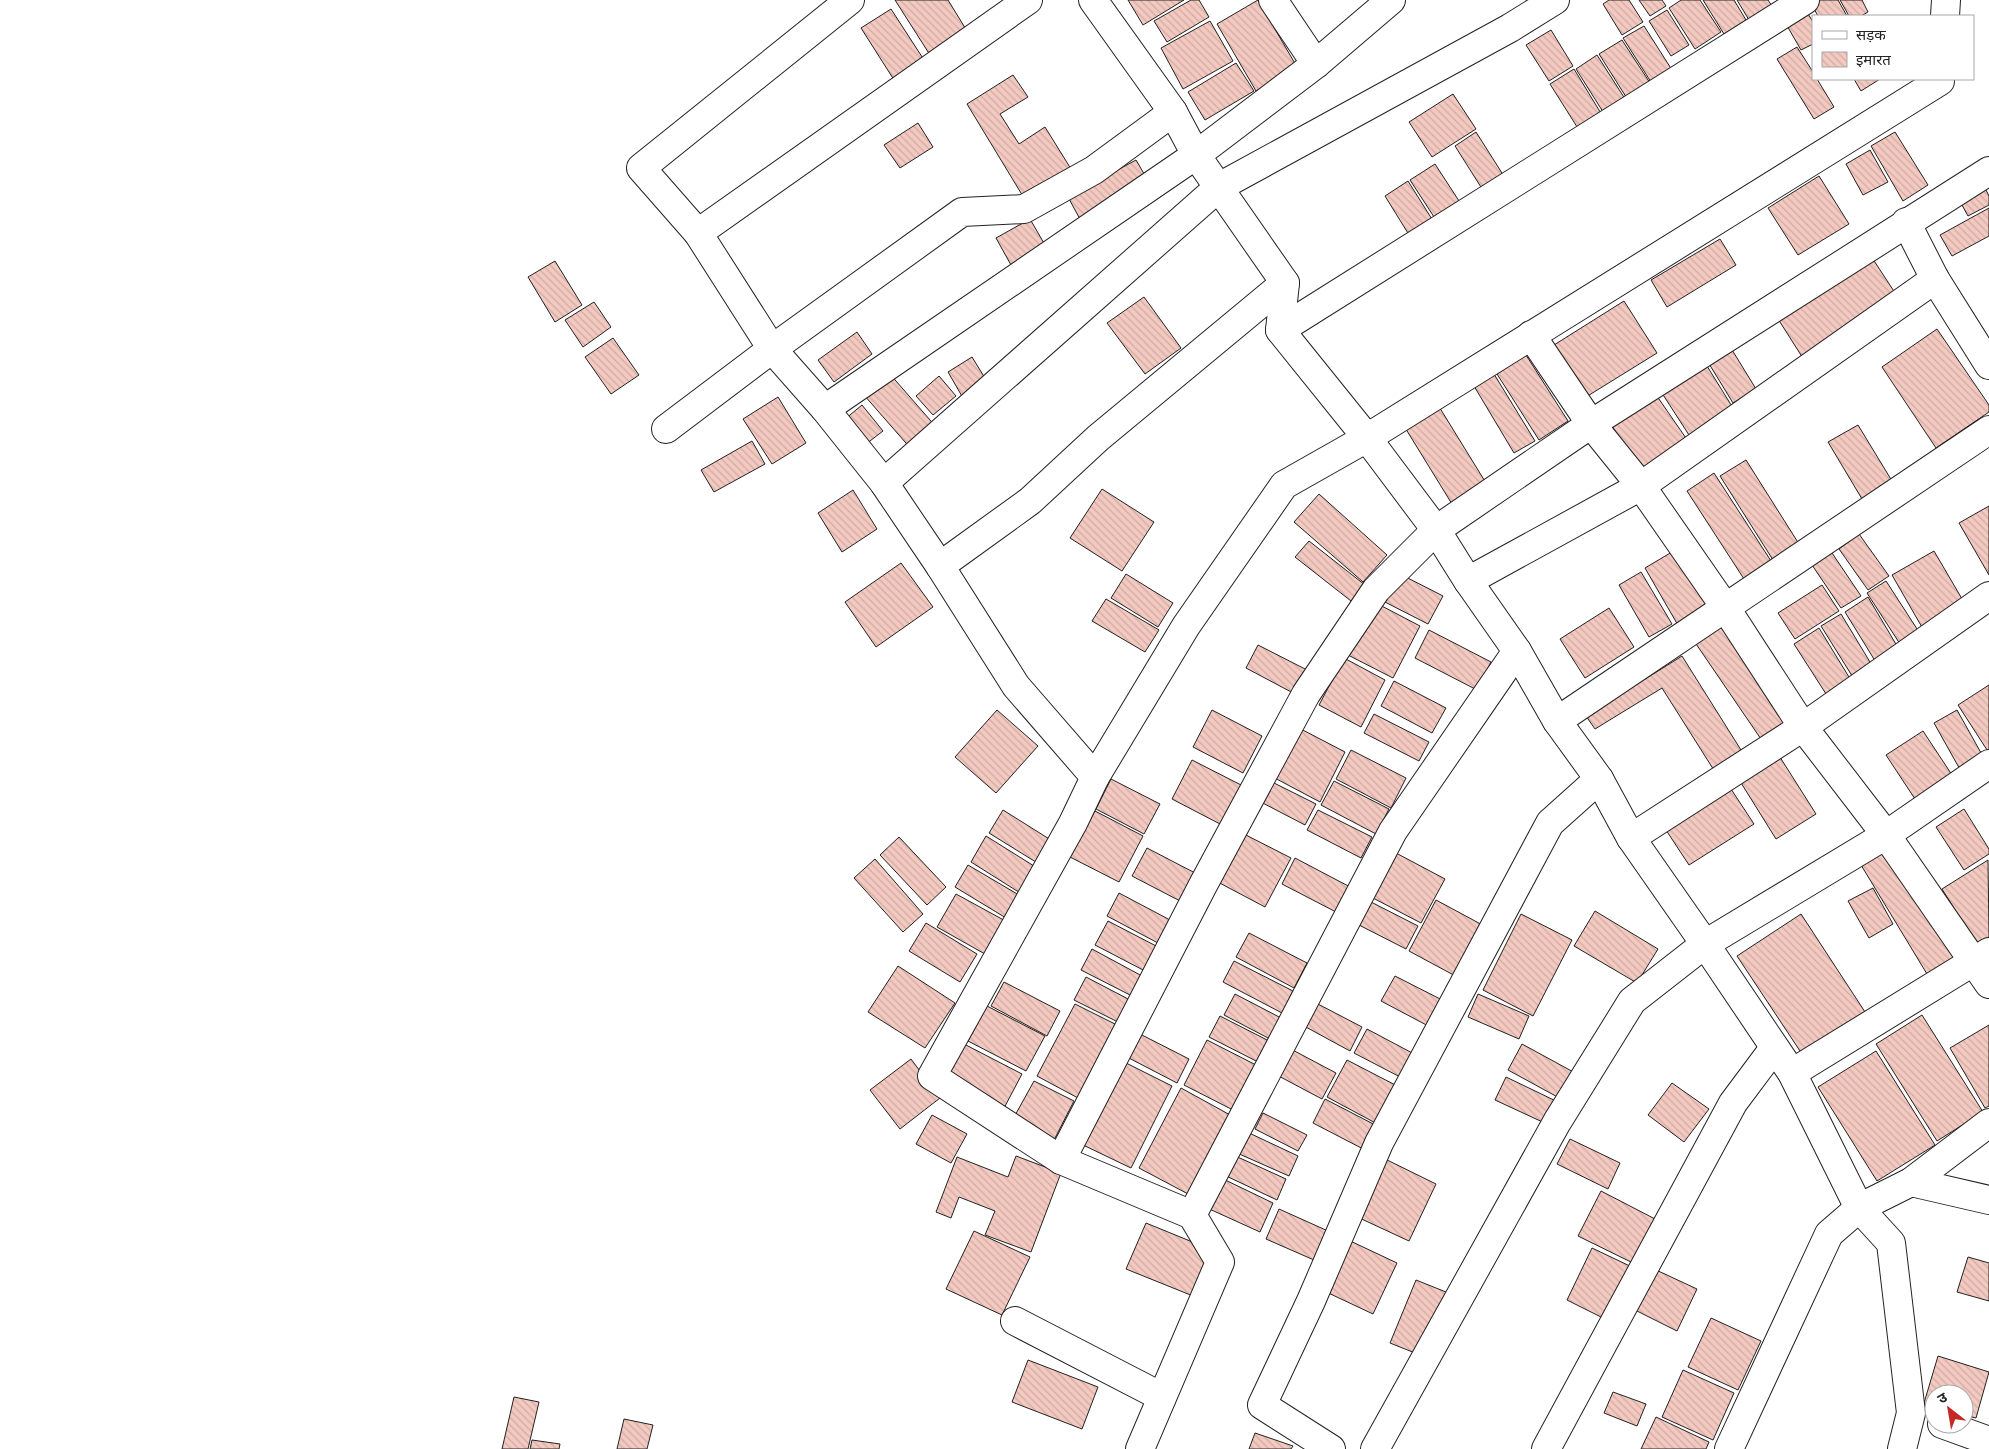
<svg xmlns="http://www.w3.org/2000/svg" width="1989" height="1449" font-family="Signika,'Noto Sans Devanagari',sans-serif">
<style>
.building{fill:url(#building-back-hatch);stroke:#222}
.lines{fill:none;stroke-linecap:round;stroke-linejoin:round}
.street-casing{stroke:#222;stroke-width:30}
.street{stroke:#fff;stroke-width:28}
</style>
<defs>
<pattern id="building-back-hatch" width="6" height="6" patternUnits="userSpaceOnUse" patternTransform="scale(1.25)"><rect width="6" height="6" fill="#f3c9c0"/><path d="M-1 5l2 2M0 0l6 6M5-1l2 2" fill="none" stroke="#d0aca5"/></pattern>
</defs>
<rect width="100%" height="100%" fill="#fff"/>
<g class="building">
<path d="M 895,0 L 948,0 L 967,31 L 930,55 Z"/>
<path d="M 1128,0 L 1184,0 L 1143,25 Z"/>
<path d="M 1191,0 L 1199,0 L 1209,17 L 1167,42 L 1154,21 Z"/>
<path d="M 1258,0 L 1297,67 L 1256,91 L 1217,24 Z"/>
<path d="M 1609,0 L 1629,0 L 1643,22 L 1622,35 L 1603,4 Z"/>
<path d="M 1639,0 L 1662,0 L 1666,6 L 1650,16 Z"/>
<path d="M 1681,0 L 1700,0 L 1721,32 L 1695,49 L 1669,8 Z"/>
<path d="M 1703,0 L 1734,0 L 1746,20 L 1724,34 Z"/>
<path d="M 1737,0 L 1768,0 L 1772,6 L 1749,20 Z"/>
<path d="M 1809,0 L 1838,0 L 1847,16 L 1818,16 Z"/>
<path d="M 1840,0 L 1862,0 L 1868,12 L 1861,16 L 1849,16 Z"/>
<path d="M 1802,4 L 1813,22 L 1813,44 L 1801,50 L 1782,17 Z"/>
<path d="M 891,9 L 926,63 L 896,83 L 861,28 Z"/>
<path d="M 1667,10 L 1689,45 L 1671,56 L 1649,21 Z"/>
<path d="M 1210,21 L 1233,61 L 1183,89 L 1161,48 Z"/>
<path d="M 1644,26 L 1672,70 L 1651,82 L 1623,38 Z"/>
<path d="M 1551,30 L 1573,66 L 1549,81 L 1526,45 Z"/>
<path d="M 1622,40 L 1652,86 L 1628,100 L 1599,54 Z"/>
<path d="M 1797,47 L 1813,72 L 1813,79 L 1817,79 L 1834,107 L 1814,119 L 1777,59 Z"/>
<path d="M 1597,55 L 1627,102 L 1605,115 L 1576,69 Z"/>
<path d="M 1236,63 L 1254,91 L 1205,120 L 1188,92 Z"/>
<path d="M 1574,69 L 1602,115 L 1579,130 L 1550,84 Z"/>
<path d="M 1013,75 L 1028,97 L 1000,114 L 1019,144 L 1045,127 L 1071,169 L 1024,198 L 967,104 Z"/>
<path d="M 1854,79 L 1880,79 L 1861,91 Z"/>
<path d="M 1453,94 L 1476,129 L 1432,157 L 1409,122 Z"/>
<path d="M 918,123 L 933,147 L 900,168 L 884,145 Z"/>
<path d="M 1476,132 L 1507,181 L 1486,195 L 1455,146 Z"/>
<path d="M 1895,132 L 1928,185 L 1903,201 L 1871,146 Z"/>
<path d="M 1870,150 L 1888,182 L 1863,195 L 1846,164 Z"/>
<path d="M 1136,160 L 1150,184 L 1081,221 L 1068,197 Z"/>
<path d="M 1435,164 L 1461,204 L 1436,220 L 1410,180 Z"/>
<path d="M 1819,176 L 1849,224 L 1798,255 L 1768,208 Z"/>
<path d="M 1408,181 L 1435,224 L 1411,238 L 1385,196 Z"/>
<path d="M 1982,182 L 1989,196 L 1989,205 L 1968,216 L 1957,196 Z"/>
<path d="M 1989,208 L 1989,236 L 1952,256 L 1940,235 Z"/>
<path d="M 1030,219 L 1045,245 L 1011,265 L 996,238 Z"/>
<path d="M 1720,239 L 1736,265 L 1667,307 L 1651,280 Z"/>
<path d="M 1867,250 L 1901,302 L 1806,363 L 1773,311 Z"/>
<path d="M 555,261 L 582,305 L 555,322 L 528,277 Z"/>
<path d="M 1144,297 L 1181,348 L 1145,374 L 1107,323 Z"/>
<path d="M 1624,301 L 1657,353 L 1586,397 L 1554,345 Z"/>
<path d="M 594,302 L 611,327 L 583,347 L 565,320 Z"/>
<path d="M 1937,329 L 1989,405 L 1989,412 L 1936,448 L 1882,367 Z"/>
<path d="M 857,332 L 872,354 L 834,382 L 818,360 Z"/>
<path d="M 613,338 L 639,375 L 611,394 L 585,357 Z"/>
<path d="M 1726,340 L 1756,389 L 1733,403 L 1703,354 Z"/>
<path d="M 1526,355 L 1568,421 L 1539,440 L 1497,374 Z"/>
<path d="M 972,357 L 988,383 L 963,398 L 948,372 Z"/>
<path d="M 1702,358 L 1733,408 L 1689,435 L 1658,387 Z"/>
<path d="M 889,373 L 937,428 L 912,450 L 864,395 Z"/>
<path d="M 1494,374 L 1535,441 L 1514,453 L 1474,386 Z"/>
<path d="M 939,376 L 956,396 L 933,415 L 916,396 Z"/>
<path d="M 1652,389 L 1688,441 L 1643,471 L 1607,419 Z"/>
<path d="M 778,397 L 806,443 L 772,464 L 743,419 Z"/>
<path d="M 862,405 L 883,431 L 866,444 L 845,419 Z"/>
<path d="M 1438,405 L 1486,483 L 1452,504 L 1404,426 Z"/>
<path d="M 1858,425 L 1892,481 L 1862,499 L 1828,442 Z"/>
<path d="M 752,441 L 765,464 L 714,492 L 701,470 Z"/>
<path d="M 1746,460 L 1799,544 L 1773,560 L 1720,476 Z"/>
<path d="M 1714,473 L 1771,561 L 1744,579 L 1687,491 Z"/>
<path d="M 1102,489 L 1154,522 L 1122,571 L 1070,538 Z"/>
<path d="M 853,490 L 877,529 L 842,552 L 818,513 Z"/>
<path d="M 1319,494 L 1387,555 L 1363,582 L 1294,522 Z"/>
<path d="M 1989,506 L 1989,575 L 1959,523 Z"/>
<path d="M 1859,534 L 1889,576 L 1868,590 L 1839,549 Z"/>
<path d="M 1309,541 L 1365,585 L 1351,601 L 1295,557 Z"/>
<path d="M 1677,549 L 1711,608 L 1679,627 L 1645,568 Z"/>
<path d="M 1830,550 L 1861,596 L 1841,608 L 1810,562 Z"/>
<path d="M 1934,551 L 1965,604 L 1923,629 L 1892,575 Z"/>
<path d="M 901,563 L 933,607 L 876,647 L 845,602 Z"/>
<path d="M 1641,572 L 1672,624 L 1649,637 L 1619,585 Z"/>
<path d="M 1398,573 L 1443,596 L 1428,624 L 1383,601 Z"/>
<path d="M 1126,574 L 1173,603 L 1158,627 L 1111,598 Z"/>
<path d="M 1886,581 L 1919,632 L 1900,644 L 1867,593 Z"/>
<path d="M 1822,585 L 1839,611 L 1795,639 L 1778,613 Z"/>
<path d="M 1868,597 L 1900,651 L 1877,664 L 1845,612 Z"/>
<path d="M 1106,599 L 1159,630 L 1145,652 L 1092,621 Z"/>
<path d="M 1376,603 L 1420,626 L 1393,678 L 1348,655 Z"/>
<path d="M 1609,608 L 1634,647 L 1585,678 L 1560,639 Z"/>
<path d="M 1841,614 L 1873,667 L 1854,679 L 1821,626 Z"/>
<path d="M 1720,619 L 1792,723 L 1763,742 L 1692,638 Z"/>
<path d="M 1819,628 L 1852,682 L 1828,697 L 1794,644 Z"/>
<path d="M 1429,630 L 1491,662 L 1477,690 L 1415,658 Z"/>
<path d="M 1258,645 L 1307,670 L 1295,694 L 1246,668 Z"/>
<path d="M 1682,656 L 1746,758 L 1717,775 L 1662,688 L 1595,729 L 1586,716 Z"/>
<path d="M 1344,658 L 1385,680 L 1361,727 L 1319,705 Z"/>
<path d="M 1394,681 L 1446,708 L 1432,733 L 1381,706 Z"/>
<path d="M 1989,685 L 1989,753 L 1958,705 Z"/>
<path d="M 997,710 L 1038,746 L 996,793 L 955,757 Z"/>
<path d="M 1212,710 L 1262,736 L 1243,773 L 1193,747 Z"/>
<path d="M 1957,710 L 1985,760 L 1962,773 L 1934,723 Z"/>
<path d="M 1374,714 L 1429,742 L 1419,761 L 1364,733 Z"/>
<path d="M 1297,727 L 1345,752 L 1320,802 L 1271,776 Z"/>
<path d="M 1923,731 L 1954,778 L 1917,802 L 1886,755 Z"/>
<path d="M 1351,750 L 1406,778 L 1391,808 L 1336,779 Z"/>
<path d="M 1778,754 L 1816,814 L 1776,839 L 1738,778 Z"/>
<path d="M 1192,760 L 1243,786 L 1222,825 L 1172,799 Z"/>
<path d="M 1111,779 L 1160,804 L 1144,834 L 1096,809 Z"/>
<path d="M 1268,780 L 1316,804 L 1305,825 L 1257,800 Z"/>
<path d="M 1334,781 L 1389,809 L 1376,834 L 1321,805 Z"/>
<path d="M 1731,789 L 1754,824 L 1689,865 L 1666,830 Z"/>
<path d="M 1964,809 L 1989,849 L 1989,854 L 1964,870 L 1936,827 Z"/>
<path d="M 1003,810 L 1054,842 L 1039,864 L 989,833 Z"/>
<path d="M 1318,810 L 1372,837 L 1361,858 L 1307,830 Z"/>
<path d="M 1095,811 L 1143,836 L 1119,882 L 1070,857 Z"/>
<path d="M 1240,832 L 1291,858 L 1265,907 L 1214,880 Z"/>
<path d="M 986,836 L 1042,871 L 1025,896 L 971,862 Z"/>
<path d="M 899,837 L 946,887 L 927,905 L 880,855 Z"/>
<path d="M 1891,847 L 1957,956 L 1927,974 L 1861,865 Z"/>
<path d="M 1147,848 L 1197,874 L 1182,902 L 1132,876 Z"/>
<path d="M 1396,853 L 1445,879 L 1421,923 L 1373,898 Z"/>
<path d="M 1295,858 L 1352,888 L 1338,913 L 1282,884 Z"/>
<path d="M 875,859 L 923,914 L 903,932 L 854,878 Z"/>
<path d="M 1988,860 L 1989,937 L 1977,945 L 1942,889 Z"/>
<path d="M 968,865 L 1024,898 L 1011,921 L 955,887 Z"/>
<path d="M 1873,888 L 1893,924 L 1869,938 L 1848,901 Z"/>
<path d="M 1119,893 L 1170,920 L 1158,943 L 1107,916 Z"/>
<path d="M 956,894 L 1011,924 L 992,958 L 937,927 Z"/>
<path d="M 1436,900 L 1488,928 L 1461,979 L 1409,951 Z"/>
<path d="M 1371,902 L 1418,926 L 1406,949 L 1359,925 Z"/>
<path d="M 1595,911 L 1658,949 L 1637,983 L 1574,946 Z"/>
<path d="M 1521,914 L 1572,940 L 1533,1016 L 1483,990 Z"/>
<path d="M 1801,914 L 1867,1015 L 1804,1057 L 1737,956 Z"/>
<path d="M 1108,921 L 1158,947 L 1145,971 L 1095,945 Z"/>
<path d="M 926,923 L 977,954 L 960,982 L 909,951 Z"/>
<path d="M 1249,933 L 1307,963 L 1294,988 L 1236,957 Z"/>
<path d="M 1092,949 L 1142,976 L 1132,996 L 1081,970 Z"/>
<path d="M 1234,961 L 1293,991 L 1282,1013 L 1223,982 Z"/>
<path d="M 898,966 L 955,1003 L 925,1048 L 868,1012 Z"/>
<path d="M 1395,976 L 1448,1003 L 1434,1029 L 1381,1001 Z"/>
<path d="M 1086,977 L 1130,1000 L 1118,1022 L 1074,1000 Z"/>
<path d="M 1004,982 L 1060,1011 L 1047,1036 L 991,1006 Z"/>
<path d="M 1235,994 L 1281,1018 L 1270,1039 L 1224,1015 Z"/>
<path d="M 1478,994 L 1529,1016 L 1519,1039 L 1468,1017 Z"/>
<path d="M 1316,1003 L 1362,1027 L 1350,1051 L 1304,1026 Z"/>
<path d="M 1075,1004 L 1117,1025 L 1078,1098 L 1037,1076 Z"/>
<path d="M 987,1006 L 1045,1036 L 1026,1071 L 968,1041 Z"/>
<path d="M 1922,1015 L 1983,1112 L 1937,1141 L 1876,1044 Z"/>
<path d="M 1220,1016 L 1271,1042 L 1260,1063 L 1209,1037 Z"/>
<path d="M 1989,1025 L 1989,1106 L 1985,1108 L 1950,1048 Z"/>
<path d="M 1367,1029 L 1416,1055 L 1404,1079 L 1354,1053 Z"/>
<path d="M 1138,1033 L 1189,1059 L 1177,1083 L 1125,1056 Z"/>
<path d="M 1207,1040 L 1258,1066 L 1235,1111 L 1184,1085 Z"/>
<path d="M 964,1044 L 1022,1074 L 1003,1110 L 945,1079 Z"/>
<path d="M 1522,1044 L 1577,1074 L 1563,1100 L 1508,1070 Z"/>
<path d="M 1287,1047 L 1336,1073 L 1322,1099 L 1273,1073 Z"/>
<path d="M 1876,1051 L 1935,1145 L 1877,1181 L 1818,1087 Z"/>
<path d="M 911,1059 L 940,1098 L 900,1129 L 870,1090 Z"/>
<path d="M 1347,1060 L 1403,1089 L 1383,1127 L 1327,1097 Z"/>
<path d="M 1122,1061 L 1172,1086 L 1131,1168 L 1081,1144 Z"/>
<path d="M 1506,1077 L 1560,1103 L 1549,1125 L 1495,1100 Z"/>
<path d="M 1034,1081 L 1074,1101 L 1054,1140 L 1013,1119 Z"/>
<path d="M 1672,1083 L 1709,1109 L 1684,1142 L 1648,1115 Z"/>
<path d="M 1181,1088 L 1232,1116 L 1190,1195 L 1139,1168 Z"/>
<path d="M 1325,1099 L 1381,1128 L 1369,1152 L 1313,1123 Z"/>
<path d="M 1263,1113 L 1307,1135 L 1298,1151 L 1255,1129 Z"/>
<path d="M 932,1115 L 967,1134 L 951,1163 L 916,1144 Z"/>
<path d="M 1247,1132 L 1298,1156 L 1289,1176 L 1237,1153 Z"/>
<path d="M 1570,1139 L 1620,1163 L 1608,1189 L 1557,1164 Z"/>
<path d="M 1231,1154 L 1286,1179 L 1277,1200 L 1222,1174 Z"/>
<path d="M 1016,1156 L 1061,1173 L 1031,1252 L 985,1235 L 995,1211 L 959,1197 L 951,1218 L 936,1212 L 957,1157 L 1008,1177 Z"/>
<path d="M 1381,1157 L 1436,1184 L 1409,1241 L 1353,1215 Z"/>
<path d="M 1219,1177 L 1273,1203 L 1260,1232 L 1205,1207 Z"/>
<path d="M 1601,1191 L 1657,1220 L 1635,1264 L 1578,1236 Z"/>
<path d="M 1279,1209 L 1328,1231 L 1314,1260 L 1266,1239 Z"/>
<path d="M 1146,1223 L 1212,1250 L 1193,1296 L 1126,1269 Z"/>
<path d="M 974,1231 L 1030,1257 L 1002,1315 L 946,1289 Z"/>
<path d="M 1346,1239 L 1397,1263 L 1373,1314 L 1322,1290 Z"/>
<path d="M 1592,1248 L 1634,1268 L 1609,1321 L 1567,1300 Z"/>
<path d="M 1968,1257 L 1989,1263 L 1989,1301 L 1957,1292 Z"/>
<path d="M 1654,1269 L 1697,1289 L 1677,1331 L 1635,1310 Z"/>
<path d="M 1416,1280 L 1451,1294 L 1425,1357 L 1390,1343 Z"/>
<path d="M 1711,1318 L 1761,1341 L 1738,1390 L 1688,1367 Z"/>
<path d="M 1938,1356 L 1989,1372 L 1976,1418 L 1964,1415 L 1964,1394 L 1934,1394 L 1934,1406 L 1924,1403 Z"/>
<path d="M 1028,1360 L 1098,1387 L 1082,1429 L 1012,1402 Z"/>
<path d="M 1683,1370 L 1734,1393 L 1713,1440 L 1662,1417 Z"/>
<path d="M 1613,1392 L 1646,1404 L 1637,1426 L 1604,1413 Z"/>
<path d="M 514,1397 L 539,1402 L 528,1449 L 502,1449 Z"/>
<path d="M 1656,1417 L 1709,1442 L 1706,1449 L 1641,1449 Z"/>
<path d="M 624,1419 L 653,1425 L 647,1449 L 617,1449 Z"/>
<path d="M 1255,1433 L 1293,1446 L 1291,1449 L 1249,1449 Z"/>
<path d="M 532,1440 L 560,1444 L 559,1449 L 530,1449 Z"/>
</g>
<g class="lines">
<defs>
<g id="street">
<path d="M 850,0 L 641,168 L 698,233 L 772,349 L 825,409 L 884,483 L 940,566 L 1016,686 L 1095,777"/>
<path d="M 1093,0 L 1173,112 L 1196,155 L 1285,283 L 1280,330 L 1367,438 L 1436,530 L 1468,581 L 1517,651 L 1557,721 L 1599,779 L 1631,838 L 1705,944 L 1792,1073 L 1859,1208 L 1891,1243 L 1911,1413 L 1902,1449"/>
<path d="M 1273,0 L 1316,64"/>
<path d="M 1945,16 L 1946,0"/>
<path d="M 1906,222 L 1935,279 L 1989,365"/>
<path d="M 698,233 L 1028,0"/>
<path d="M 1280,330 L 1805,0"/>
<path d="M 1531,335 L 1591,424 L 1641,486 L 1725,607 L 1803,727 L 1886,835 L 1989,984"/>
<path d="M 825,409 L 1196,155 L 1316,64 L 1391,0"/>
<path d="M 666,429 L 772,349 L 962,212 L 1024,209 L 1094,170 L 1173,112"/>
<path d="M 884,483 L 1219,187 L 1510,28 L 1555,0"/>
<path d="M 940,566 L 1030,501 L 1098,438 L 1285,283"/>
<path d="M 1468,581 L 1641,486 L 1935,279"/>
<path d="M 1557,721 L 1989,430"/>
<path d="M 1631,838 L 1803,727 L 1989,596"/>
<path d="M 1792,1073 L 1989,952"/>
<path d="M 1061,1160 L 1203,885 L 1306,694 L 1376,590 L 1436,530 L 1591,424 L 1989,171"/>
<path d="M 1911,1182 L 1989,1200"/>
<path d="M 1192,1215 L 1393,831 L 1517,651"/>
<path d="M 1015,1321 L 1162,1397"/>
<path d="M 1942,1424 L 1989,1441"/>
<path d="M 1140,1449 L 1220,1262 L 1192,1215 L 1061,1160 L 932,1076 L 1073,823 L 1095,777 L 1186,626 L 1284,485 L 1367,438 L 1940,81 L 1940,79"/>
<path d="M 1331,1449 L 1262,1405 L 1311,1301 L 1379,1143 L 1550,823 L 1599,779"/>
<path d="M 1375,1449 L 1557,1122 L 1632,1001 L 1705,944 L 1886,835 L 1989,764"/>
<path d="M 1546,1449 L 1733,1103 L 1774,1048"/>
<path d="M 1729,1449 L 1829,1234 L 1859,1208 L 1911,1182 L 1989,1123"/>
</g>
</defs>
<use href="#street" class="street-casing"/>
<use href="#street" class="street"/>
</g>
<rect x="1812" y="15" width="162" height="65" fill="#ffffff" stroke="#a7a7a7"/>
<rect x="1822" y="31" width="25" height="8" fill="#ffffff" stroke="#a7a7a7"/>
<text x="1856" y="40" font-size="15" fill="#222222">सड़क</text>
<rect x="1822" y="52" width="25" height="15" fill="url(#building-back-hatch)" stroke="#a7a7a7"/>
<text x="1856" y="65" font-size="15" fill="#222222">इमारत</text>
<g transform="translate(1949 1409) rotate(329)"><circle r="24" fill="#ffffff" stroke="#a7a7a7"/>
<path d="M0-4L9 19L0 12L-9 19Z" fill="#c62828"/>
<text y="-8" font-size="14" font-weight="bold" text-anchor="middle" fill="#222222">उ</text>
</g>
</svg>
